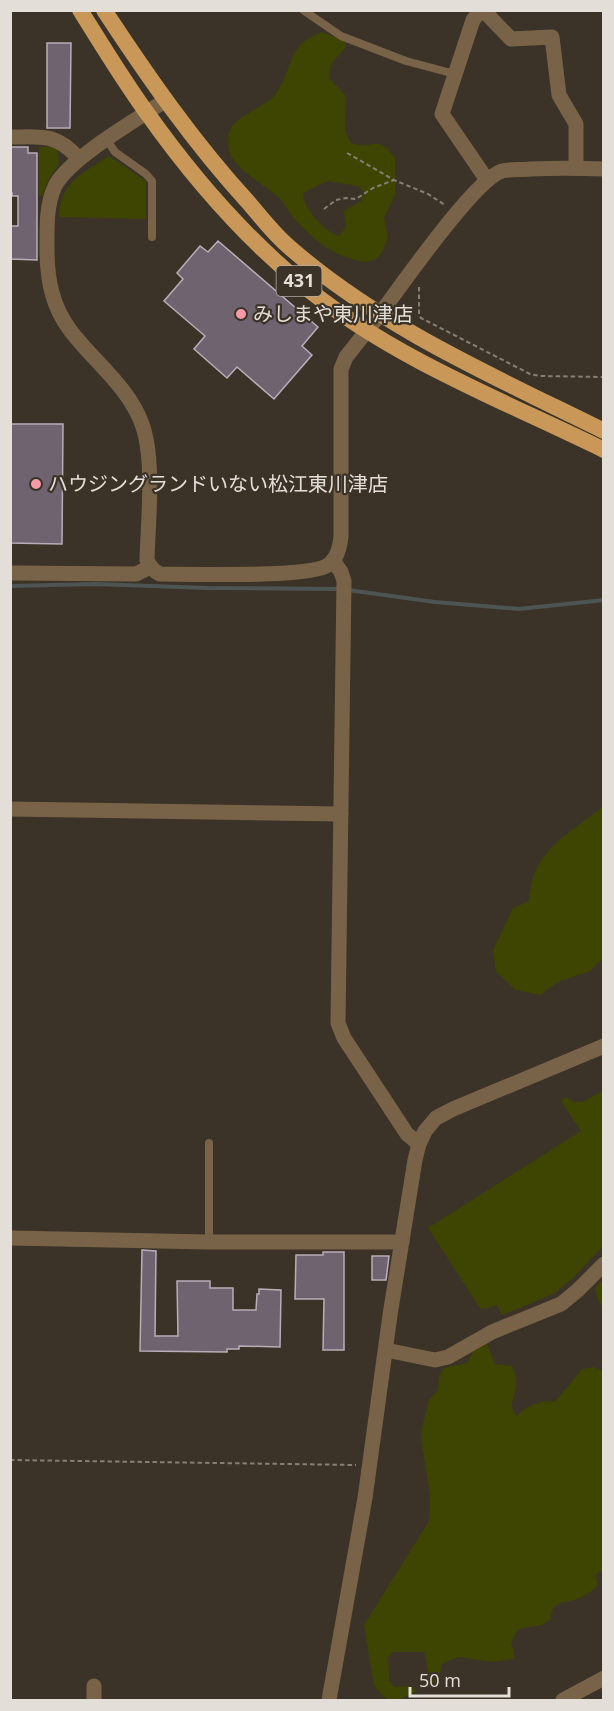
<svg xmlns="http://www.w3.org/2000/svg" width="614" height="1711" font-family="'Open Sans','Noto Sans JP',sans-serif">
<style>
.green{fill:#3e4401;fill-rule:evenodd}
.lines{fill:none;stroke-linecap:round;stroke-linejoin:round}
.stream{stroke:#4c5553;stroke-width:4}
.building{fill:#6e636e;stroke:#baadba;stroke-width:1.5}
.path{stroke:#857f75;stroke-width:2;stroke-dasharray:4.5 3;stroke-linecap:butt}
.service{stroke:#796348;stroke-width:8}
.minor{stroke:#796348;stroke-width:15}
.tertiary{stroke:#796348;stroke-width:15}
.trunk{stroke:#c99859;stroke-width:16}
.poi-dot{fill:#f49aa7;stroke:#3b3327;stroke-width:2}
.labels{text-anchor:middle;stroke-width:4.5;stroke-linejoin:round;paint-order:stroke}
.shield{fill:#3b3327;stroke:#b1aba2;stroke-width:1.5}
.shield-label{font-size:18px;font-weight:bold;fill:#e3ded7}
.poi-label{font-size:20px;fill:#e3ded7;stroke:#3b3327;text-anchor:start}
</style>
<rect width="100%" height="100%" fill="#3b3327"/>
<g class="green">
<path d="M 322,32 L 345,41 L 346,47 L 331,64 L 329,78 L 346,96 L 345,131 L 351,143 C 374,151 376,132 395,158 L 395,195 L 384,218 L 388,238 C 380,259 375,266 352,259 C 327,252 310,236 293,217 C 288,211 285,203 279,198 C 265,184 241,174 231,156 C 228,149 227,140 229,133 C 236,113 266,109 277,92 C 295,64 286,46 322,32 ZM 327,181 L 358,186 L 364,191 L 361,201 L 344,211 L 346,226 L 340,236 C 326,234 302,207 303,193 Z"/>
<path d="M 39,147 L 57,147 L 59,164 L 47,182 L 43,196 L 39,196 Z"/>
<path d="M 109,156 L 146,181 L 146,219 L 59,217 C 60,182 83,173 109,156 Z"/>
<path d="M 603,806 L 603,958 L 590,971 L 558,982 L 540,995 L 516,990 L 496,972 L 493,950 L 513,908 L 529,901 C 530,893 531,882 534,874 C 547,842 579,827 603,806 Z"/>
<path d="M 603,1091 L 603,1246 L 573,1278 L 555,1293 L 503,1315 L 497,1305 L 485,1309 L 480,1308 L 428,1228 L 581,1131 L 561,1101 L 565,1097 L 574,1102 L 582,1102 Z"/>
<path d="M 603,1279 L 603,1309 L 598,1300 L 595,1288 Z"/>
<path d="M 487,1344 L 495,1364 L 512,1366 C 515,1373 517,1379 516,1387 C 515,1399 507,1405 517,1416 C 526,1406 542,1399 555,1402 L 582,1369 L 594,1367 L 603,1371 L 604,1573 L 600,1571 L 596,1575 L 598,1586 C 592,1591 585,1596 577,1599 C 561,1605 554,1598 550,1620 L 542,1625 L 518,1629 L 511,1643 L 514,1652 L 514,1659 L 492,1662 L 458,1657 L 442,1664 L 438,1684 L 431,1684 C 427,1673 428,1663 424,1652 L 393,1652 L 388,1658 L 389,1680 L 394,1687 L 411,1686 L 417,1691 C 396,1702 389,1706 374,1685 L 364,1625 L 429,1521 L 430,1495 L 421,1439 L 423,1423 L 429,1400 L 438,1390 L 439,1375 L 444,1368 L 467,1363 L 474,1350 Z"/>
</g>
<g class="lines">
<g class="stream">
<path d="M 10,586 L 96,584 L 207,588 L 340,589"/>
<path d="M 348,590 L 435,602 L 519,609 L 604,600"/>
</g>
</g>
<g class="building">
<path d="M 47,43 L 71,43 L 70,128 L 47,128 Z"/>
<path d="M 11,147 L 28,147 L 28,153 L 37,153 L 37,260 L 10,259 L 10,226 L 18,226 L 18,196 L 12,196 L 12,193 L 10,193 Z"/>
<path d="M 218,241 L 318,327 L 302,346 L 312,355 L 274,399 L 237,367 L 227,378 L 194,349 L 205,336 L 164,301 L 183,279 L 177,273 L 200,246 L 208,252 Z"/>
<path d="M 10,424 L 63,424 L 62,544 L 10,543 Z"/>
<path d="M 142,1250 L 156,1251 L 155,1336 L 178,1336 L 177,1281 L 210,1281 L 210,1288 L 233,1288 L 233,1310 L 256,1310 L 257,1294 L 259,1294 L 259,1289 L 281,1290 L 280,1347 L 239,1346 L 239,1349 L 227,1349 L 227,1352 L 140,1351 Z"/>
<path d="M 323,1252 L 344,1252 L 344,1350 L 323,1350 L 324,1299 L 295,1299 L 296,1255 L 323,1255 Z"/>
<path d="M 372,1256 L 389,1256 L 386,1280 L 372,1280 Z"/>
</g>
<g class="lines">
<g class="path">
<path d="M 347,153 L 394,180 L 428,194 L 445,205"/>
<path d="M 324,209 L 336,200 L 346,198 L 356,199 L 373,188 L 394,180"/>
<path d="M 419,287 L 419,315 L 421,318 L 530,374 L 540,376 L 604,377"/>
<path d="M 10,1460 L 356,1465"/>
</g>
<g class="service">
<path d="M 303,10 L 341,36 L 406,61 L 455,74"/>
<path d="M 107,140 L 115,152 L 146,174 L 152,181 L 152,237"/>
<path d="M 209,1143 L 209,1242"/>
</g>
<g class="minor">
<path d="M 481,10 L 473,20 L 442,114 L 487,180"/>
<path d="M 483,10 L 511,39 L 552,37 L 559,95 L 576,124 L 576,168"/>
<path d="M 10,137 C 42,137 57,133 79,159"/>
<path d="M 380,314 C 401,286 475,179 502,171 C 511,169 521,170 530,169 C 555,168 579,168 604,169"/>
<path d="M 333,560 L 341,572 L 344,581 L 338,1023 L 344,1038 L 407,1134 L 419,1144"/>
<path d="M 10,573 L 136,574 L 150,567"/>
<path d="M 10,809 L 341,814"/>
<path d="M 10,1238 L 209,1242 L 402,1242"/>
<path d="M 386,1350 L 435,1360 L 448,1357 L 492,1332 L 561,1304 L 578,1290 L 604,1264"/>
<path d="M 94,1700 L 94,1686"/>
<path d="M 329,1700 L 365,1498 L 390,1315 L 415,1160 L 419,1144 L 425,1131 L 436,1118 L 453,1109 L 604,1046"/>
<path d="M 563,1700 L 604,1678"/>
</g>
<path class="tertiary" d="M 166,100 C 138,119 69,158 55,186 C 46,205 47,228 47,249 C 47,279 52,306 70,330 C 94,362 128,386 142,424 C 155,460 148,521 147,560 C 150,567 153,571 160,574 C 187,574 311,578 328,565 C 337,559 340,547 341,536 L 341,369 L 346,357 L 380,314"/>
<g class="trunk">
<path d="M 80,10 C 102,45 123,80 147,113 C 193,178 247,240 309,290 C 397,360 504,401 604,450"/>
<path d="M 104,10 C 148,77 194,143 248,202 C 261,217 273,233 288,246 C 380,327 495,377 604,431"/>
</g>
</g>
<g class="poi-dot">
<circle cx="241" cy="314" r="6"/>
<circle cx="36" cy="484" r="6"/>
</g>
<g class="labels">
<rect class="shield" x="276.5" y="266" width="45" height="30" rx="4.5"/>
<g class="shield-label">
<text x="299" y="287">431</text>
</g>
<g class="poi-label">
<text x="253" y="321">みしまや東川津店</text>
<text x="48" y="491">ハウジングランドいない松江東川津店</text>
</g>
</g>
<rect width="614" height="1711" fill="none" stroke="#e3ded7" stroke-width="24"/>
<path d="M410 1687v9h99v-9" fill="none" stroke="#e3ded7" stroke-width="3"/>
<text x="419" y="1687" font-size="18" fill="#e3ded7" stroke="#3b3327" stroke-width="4.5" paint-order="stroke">50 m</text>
</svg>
